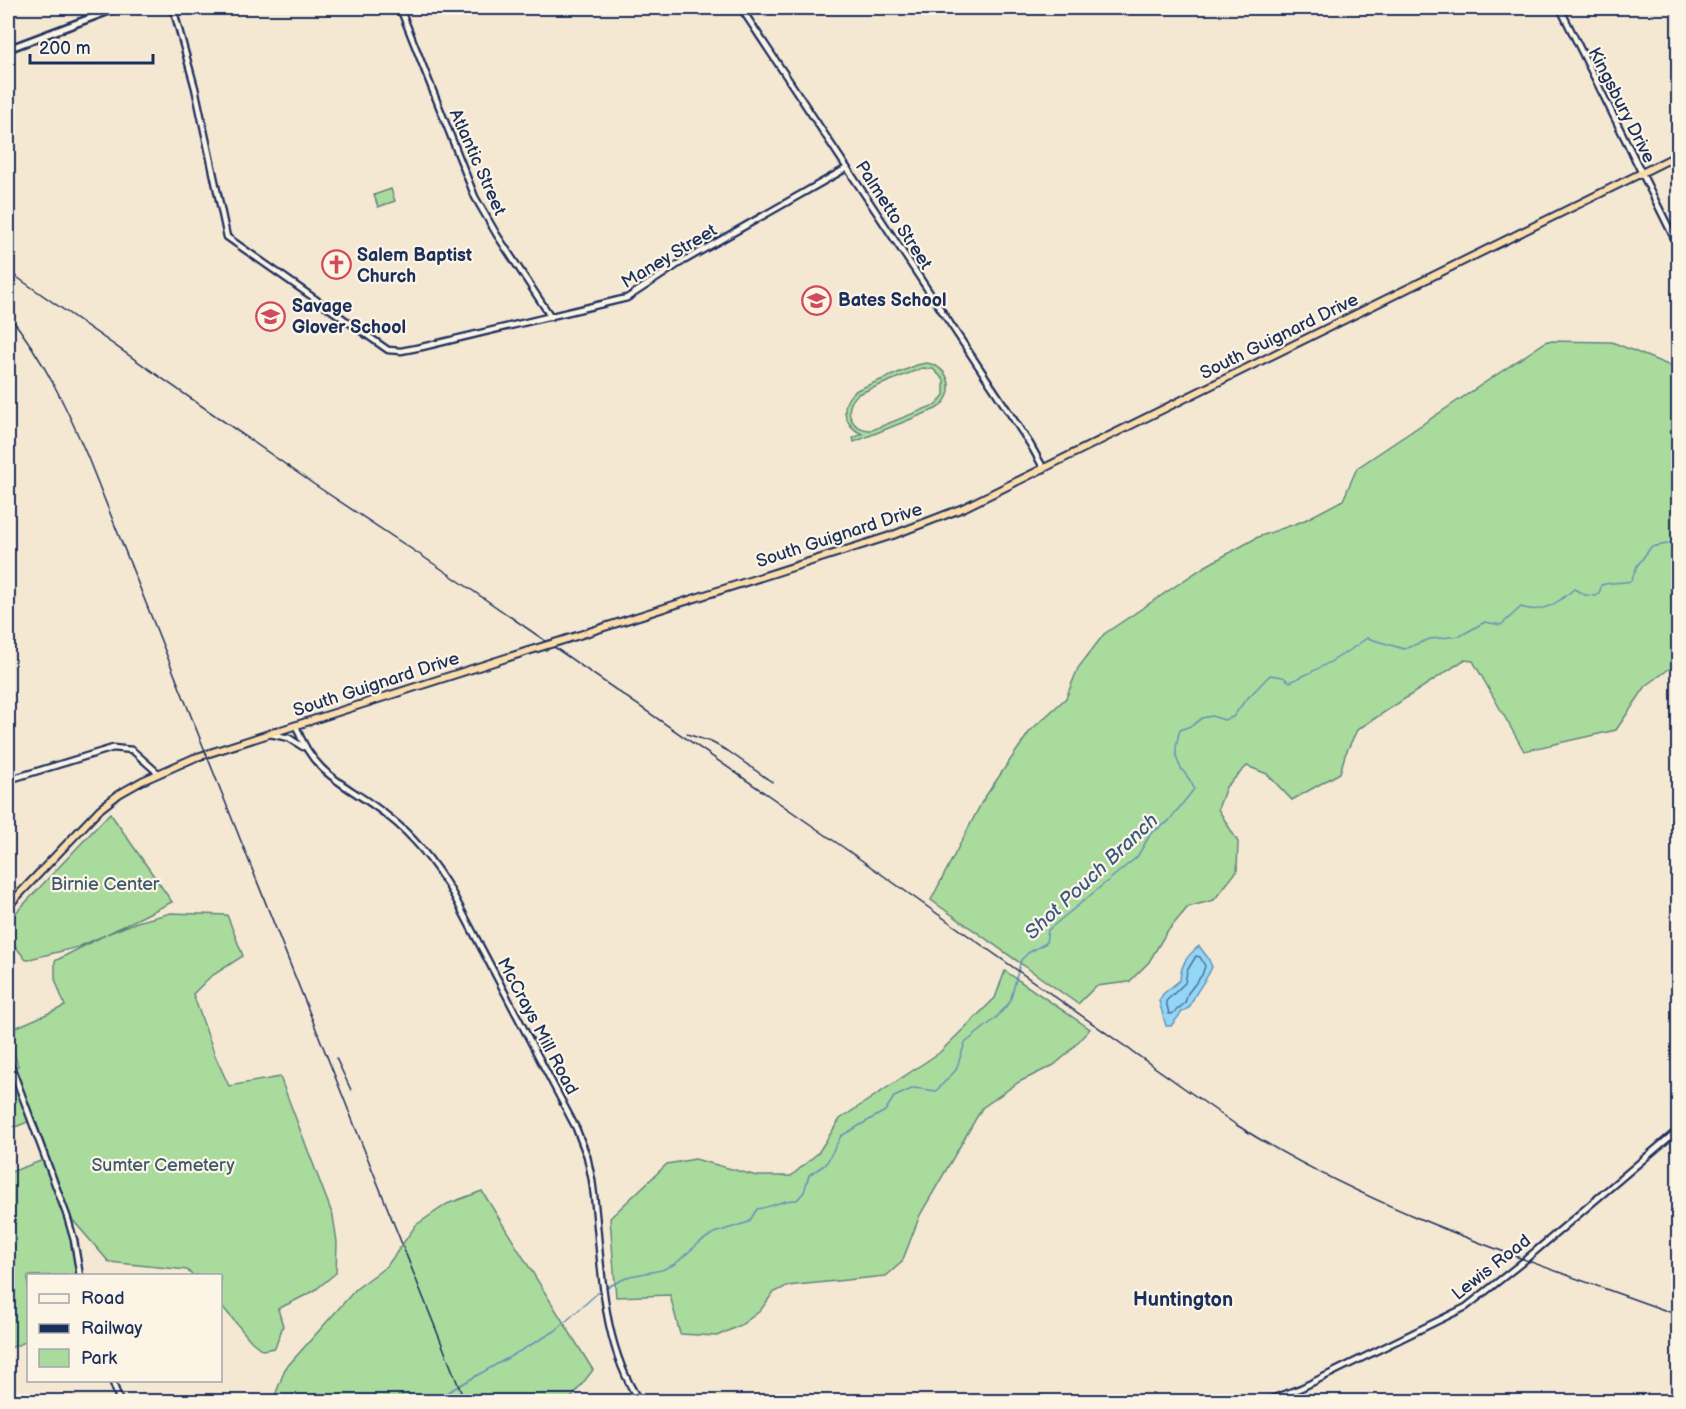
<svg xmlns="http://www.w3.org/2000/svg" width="1686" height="1409" font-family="'Balsamiq Sans',sans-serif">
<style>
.green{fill:#a9db9d;stroke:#62857e;stroke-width:1.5;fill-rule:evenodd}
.water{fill:#93d6f5;stroke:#6393b9;stroke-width:1.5}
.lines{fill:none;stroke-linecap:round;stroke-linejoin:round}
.shore{stroke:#4b729a;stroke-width:1.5}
.stream{stroke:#6393b9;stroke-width:1.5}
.tertiary-casing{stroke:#1b2f5e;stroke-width:9}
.secondary-casing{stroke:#1b2f5e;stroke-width:10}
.trunk-casing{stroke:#1b2f5e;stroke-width:10}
.tertiary{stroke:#fcf5e5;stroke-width:4.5}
.secondary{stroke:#fcf5e5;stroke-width:5}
.trunk{stroke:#fbddab;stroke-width:6}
.rail{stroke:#1b2f5e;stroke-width:1.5}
.trunk-bridge-casing{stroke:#1b2f5e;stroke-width:10;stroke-linecap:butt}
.trunk-bridge{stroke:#fbddab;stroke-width:6}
.labels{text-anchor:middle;stroke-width:4.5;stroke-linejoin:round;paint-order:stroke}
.street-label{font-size:18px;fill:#1b2f5e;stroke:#fcf5e5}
.poi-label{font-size:18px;font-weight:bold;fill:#1b2f5e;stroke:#fcf5e5;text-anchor:start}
.park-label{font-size:18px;fill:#3e5a6e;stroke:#fcf5e5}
.water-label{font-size:20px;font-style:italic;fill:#395984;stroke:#fcf5e5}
.neighbourhood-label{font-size:20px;font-weight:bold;fill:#1b2f5e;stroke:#fcf5e5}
</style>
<rect width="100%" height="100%" fill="#f5e8d3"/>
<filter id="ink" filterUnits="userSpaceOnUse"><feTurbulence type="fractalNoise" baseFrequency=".0167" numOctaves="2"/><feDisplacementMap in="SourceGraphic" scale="12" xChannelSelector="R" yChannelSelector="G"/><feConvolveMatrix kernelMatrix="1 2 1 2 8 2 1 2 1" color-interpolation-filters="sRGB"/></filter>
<g filter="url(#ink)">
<g class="green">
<path d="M 391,189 L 395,201 L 378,207 L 374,195 Z"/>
<path d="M 1547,341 L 1612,342 L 1678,369 L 1678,670 L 1669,669 L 1646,686 L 1616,730 L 1524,751 L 1473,661 L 1464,660 L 1357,730 L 1345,755 L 1340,773 L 1292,800 L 1267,774 L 1247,766 L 1226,787 L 1218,809 L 1238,842 L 1237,871 L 1214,900 L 1188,907 L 1166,933 L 1149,962 L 1129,982 L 1096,986 L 1078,1004 L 931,900 L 983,800 L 1030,731 L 1066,698 L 1078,668 L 1104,634 L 1204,567 L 1258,537 L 1303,521 L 1343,500 L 1357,468 Z"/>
<path d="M 926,363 C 951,366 958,396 936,409 L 854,442 L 853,438 L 862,434 C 842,425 838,400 859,389 L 917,365 ZM 922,368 L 933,369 L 944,380 L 944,395 L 937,404 L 872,430 C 851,431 841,409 858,394 Z"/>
<path d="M 110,813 L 172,902 L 107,934 L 137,922 L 171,913 L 227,915 L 243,956 L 210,977 L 193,994 L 216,1058 L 229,1086 L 280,1077 L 333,1216 L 337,1242 L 336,1273 L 314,1291 L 278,1309 L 283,1326 L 275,1348 L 262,1350 L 251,1341 L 221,1305 L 220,1276 L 192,1275 L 187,1270 L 109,1262 L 71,1218 L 35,1119 L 8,1130 L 8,1069 L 18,1066 L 8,1031 L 65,1006 L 55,979 L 55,961 L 105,935 L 78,947 L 26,960 L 8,937 L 8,921 Z"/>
<path d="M 1005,971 L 1090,1029 L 1067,1054 L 1054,1065 L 1019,1082 L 982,1108 L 920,1215 L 902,1262 L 886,1276 L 787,1286 L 773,1293 L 760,1311 L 741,1325 L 717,1336 L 680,1334 L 670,1295 L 616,1297 L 610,1218 L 667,1164 L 695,1159 L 757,1176 L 791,1176 L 818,1153 L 840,1119 L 939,1053 L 995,998 Z"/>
<path d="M 46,1159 L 67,1216 L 80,1275 L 28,1276 L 28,1341 L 8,1349 L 8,1173 Z"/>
<path d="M 482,1191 L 593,1370 L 569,1401 L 273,1401 L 285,1369 L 356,1289 L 387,1266 L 416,1225 L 447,1204 Z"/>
</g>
<path class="water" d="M 1199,946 L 1208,958 L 1212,967 C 1206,982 1194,992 1190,1007 L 1182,1012 L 1171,1026 L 1166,1026 L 1159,1001 L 1163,994 L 1180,980 C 1181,964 1187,956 1199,946 Z"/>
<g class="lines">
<path class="shore" d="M 1196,956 L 1200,957 L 1205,966 L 1202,975 L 1188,993 L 1185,1003 L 1172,1014 L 1169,1014 L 1166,1001 L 1185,983 L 1187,971 Z"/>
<path class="stream" d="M 425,1402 L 448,1392 L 555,1331 L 601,1290 L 630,1276 L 662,1270 L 675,1264 L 700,1242 L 714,1233 L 749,1222 L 757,1209 C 772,1207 783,1199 797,1200 L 804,1192 L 809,1175 L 826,1164 L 841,1136 L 885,1111 L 894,1097 L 914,1088 L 936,1091 L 956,1070 L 965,1043 L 995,1019 L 1010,1002 L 1021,960 L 1028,953 L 1046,943 L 1048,930 L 1137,857 L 1151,833 L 1168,822 L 1194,789 C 1191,779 1186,776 1181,768 C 1173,756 1176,743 1180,730 L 1193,725 L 1202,718 L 1212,716 L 1224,720 L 1233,717 L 1244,702 L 1270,675 L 1283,677 L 1290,682 C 1318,670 1343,656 1367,638 L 1404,649 L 1430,639 L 1460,636 L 1485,622 L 1501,625 L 1521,607 C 1542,615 1559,602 1574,589 L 1585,595 L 1596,596 L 1600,591 L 1601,585 C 1611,582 1621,583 1631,581 L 1637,566 L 1651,547 L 1678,542"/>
<defs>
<g id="tertiary">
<path d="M 173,8 L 195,88 L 227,237 L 388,350 L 401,351 L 422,347 L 627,298 L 680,263 L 847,168"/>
<path d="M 400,8 L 475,197 L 497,235 L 551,317"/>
<path d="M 741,8 L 1030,444 L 1044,469"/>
<path d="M 1560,8 L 1678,246"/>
<path d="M 296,726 C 315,779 349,784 389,817 C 416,838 436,865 453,894 L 576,1128 L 587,1156 L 592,1180 C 603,1255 597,1337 640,1402"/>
<path d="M 270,734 L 289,738 L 303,747"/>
<path d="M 8,780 L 113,748 L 132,750 L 158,773"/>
<path d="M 8,1058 L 67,1216 L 74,1240 L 80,1276"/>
<path d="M 112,1380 L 120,1402"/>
<path d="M 1264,1402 L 1301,1388 L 1466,1307 L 1519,1265 L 1678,1130"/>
</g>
<path id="secondary" d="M 8,49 L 117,8"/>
<g id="trunk">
<path d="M 567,639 L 893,535 L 963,508 L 1678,155"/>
<path d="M 8,906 L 100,809 L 119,794 L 142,781 L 194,758 L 528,651"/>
</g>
</defs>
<use href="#tertiary" class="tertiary-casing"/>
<use href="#secondary" class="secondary-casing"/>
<use href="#trunk" class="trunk-casing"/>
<use href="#tertiary" class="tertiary"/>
<use href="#secondary" class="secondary"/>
<use href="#trunk" class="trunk"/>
<g class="rail">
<path d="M 8,271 L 315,485 L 440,568 L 840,845 L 1235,1124 C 1371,1211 1527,1260 1678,1315"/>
<path d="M 8,314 C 43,358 66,406 88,458 L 465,1402"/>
<path d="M 687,734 L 711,742 L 728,751 L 772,782"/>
<path d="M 336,1058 L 351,1090"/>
</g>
<defs>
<path id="trunk-bridge" d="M 528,651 L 567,639"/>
</defs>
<use href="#trunk-bridge" class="trunk-bridge-casing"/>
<use href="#trunk-bridge" class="trunk-bridge"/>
</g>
</g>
<defs>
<symbol id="church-ring" viewBox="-11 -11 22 22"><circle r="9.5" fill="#fcf5e5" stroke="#d1495b" stroke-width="1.5"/><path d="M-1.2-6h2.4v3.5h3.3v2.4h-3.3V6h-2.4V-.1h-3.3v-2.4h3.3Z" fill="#d1495b"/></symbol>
<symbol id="school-ring" viewBox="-11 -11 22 22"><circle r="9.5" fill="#fcf5e5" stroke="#d1495b" stroke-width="1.5"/><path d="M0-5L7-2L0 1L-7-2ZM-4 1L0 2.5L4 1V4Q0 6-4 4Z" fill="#d1495b"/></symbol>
</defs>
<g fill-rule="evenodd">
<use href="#church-ring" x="320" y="248" width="33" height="33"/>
<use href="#school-ring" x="800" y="284" width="33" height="33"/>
<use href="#school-ring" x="254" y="300" width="33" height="33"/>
</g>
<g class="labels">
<g class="street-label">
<text transform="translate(1622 105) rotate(63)" y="6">Kingsbury Drive</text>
<text transform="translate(478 162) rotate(66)" y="6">Atlantic Street</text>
<text transform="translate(894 215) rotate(57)" y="6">Palmetto Street</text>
<text transform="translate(669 256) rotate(-31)" y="6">Maney Street</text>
<text transform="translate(1279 336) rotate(-26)" y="6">South Guignard Drive</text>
<text transform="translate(839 535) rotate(-18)" y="6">South Guignard Drive</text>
<text transform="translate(376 684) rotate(-18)" y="6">South Guignard Drive</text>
<text transform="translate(538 1026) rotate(62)" y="6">McCrays Mill Road</text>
<text transform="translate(1491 1267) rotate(-38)" y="6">Lewis Road</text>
</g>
<g class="poi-label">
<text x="357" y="261">Salem Baptist<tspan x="357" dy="21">Church</tspan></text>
<text x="838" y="306">Bates School</text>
<text x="292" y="312">Savage<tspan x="292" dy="21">Glover School</tspan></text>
</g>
<g class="park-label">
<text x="105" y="890">Birnie Center</text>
<text x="163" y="1171">Sumter Cemetery</text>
</g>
<g class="water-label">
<text transform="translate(1091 876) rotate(-43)" y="7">Shot Pouch Branch</text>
</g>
<g class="neighbourhood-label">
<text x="1183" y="1306">Huntington</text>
</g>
</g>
<rect width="1686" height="1409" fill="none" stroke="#fcf5e5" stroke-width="30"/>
<rect x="15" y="15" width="1656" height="1379" fill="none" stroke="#1b2f5e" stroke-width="2" filter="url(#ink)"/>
<rect x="27" y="1274" width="195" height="108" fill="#fcf5e5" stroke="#a2a6af" stroke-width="1.5"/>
<rect x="39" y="1294" width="30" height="9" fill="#fcf5e5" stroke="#a2a6af" stroke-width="1.5"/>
<text x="81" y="1304" font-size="18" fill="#1b2f5e">Road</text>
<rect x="39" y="1324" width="30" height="9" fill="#1b2f5e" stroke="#a2a6af" stroke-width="1.5"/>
<text x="81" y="1334" font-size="18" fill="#1b2f5e">Railway</text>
<rect x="39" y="1349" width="30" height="18" fill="#a9db9d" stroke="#a2a6af" stroke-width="1.5"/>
<text x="81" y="1364" font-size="18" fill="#1b2f5e">Park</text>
<path d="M30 54v9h123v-9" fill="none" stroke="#1b2f5e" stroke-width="3"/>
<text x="39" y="54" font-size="18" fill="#1b2f5e" stroke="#fcf5e5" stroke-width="4.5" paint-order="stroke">200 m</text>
</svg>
